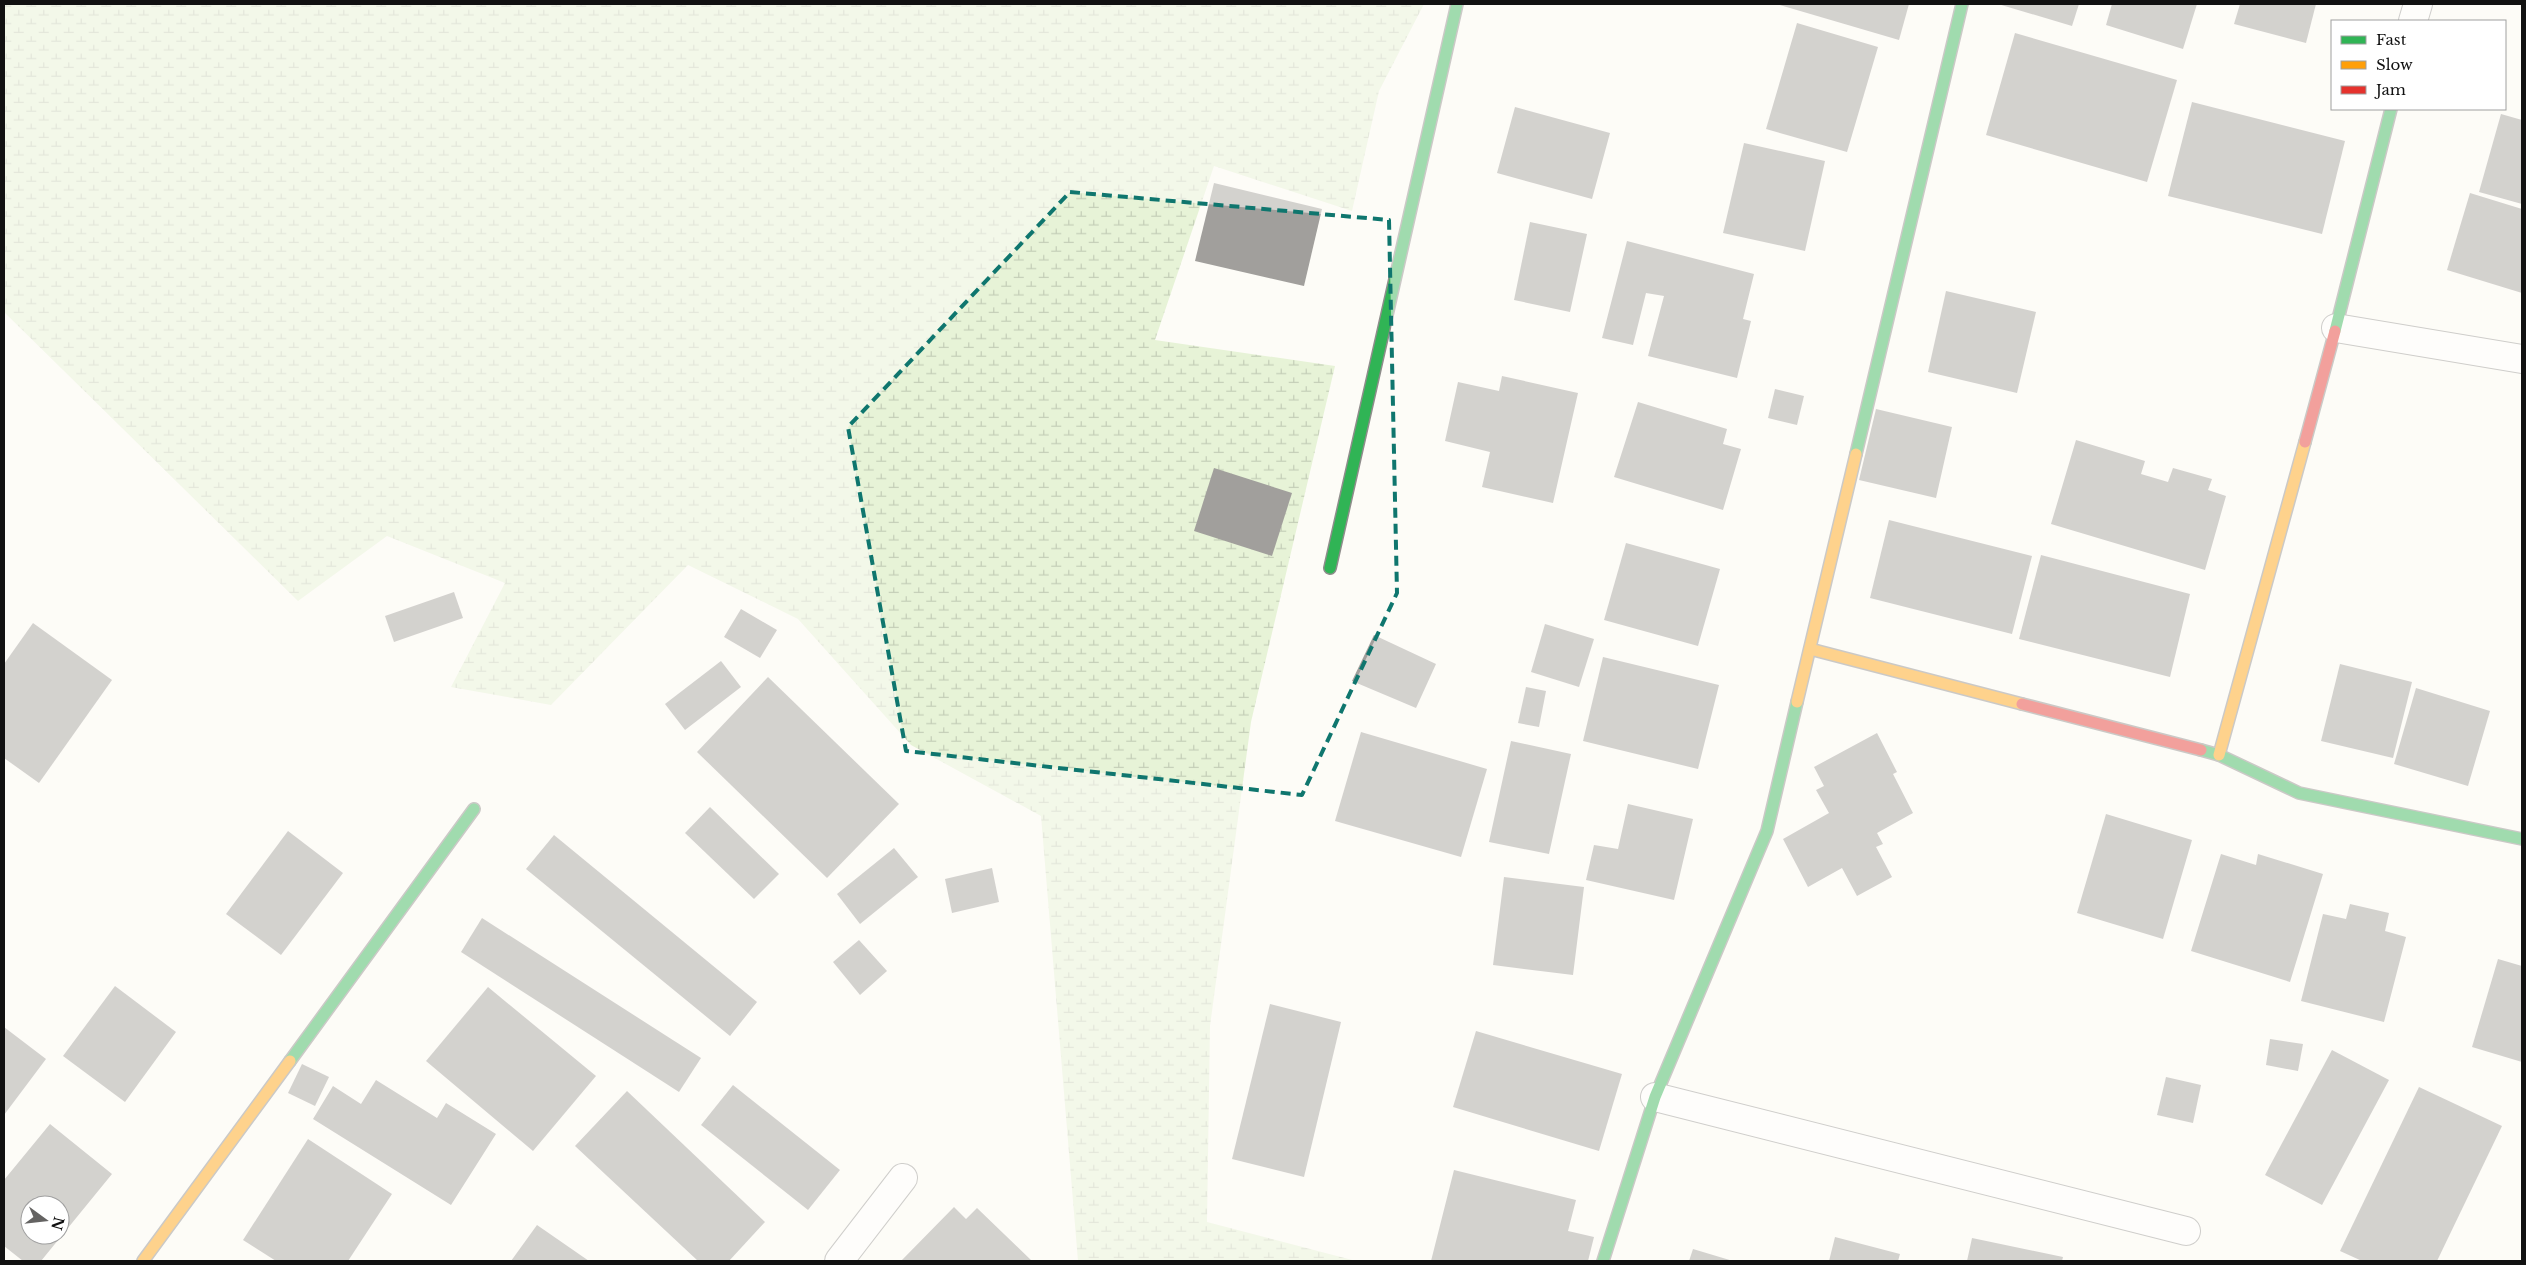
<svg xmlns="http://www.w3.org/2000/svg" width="2526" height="1265" font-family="'Libre Baskerville',serif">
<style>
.wetland{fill:url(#wetland-marsh)}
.building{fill:#a19f9c;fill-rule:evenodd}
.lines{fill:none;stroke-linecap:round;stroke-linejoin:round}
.street-casing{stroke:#979795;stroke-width:30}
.fast-casing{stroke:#8e8d8b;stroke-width:14}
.slow-casing{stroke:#8e8d8b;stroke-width:14}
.jam-casing{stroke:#8e8d8b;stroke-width:14}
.street{stroke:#fffffe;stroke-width:28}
.fast{stroke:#30b455;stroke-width:11}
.slow{stroke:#ff9f0a;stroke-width:11}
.jam{stroke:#e5322d;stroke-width:11}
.marked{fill:none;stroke:#0f766e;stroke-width:4;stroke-dasharray:10 6;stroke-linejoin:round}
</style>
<defs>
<pattern id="wetland-marsh" width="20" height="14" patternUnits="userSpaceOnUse" patternTransform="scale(1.25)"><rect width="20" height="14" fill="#e7f3d7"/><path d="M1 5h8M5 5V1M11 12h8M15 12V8" fill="none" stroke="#c5cfb8"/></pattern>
</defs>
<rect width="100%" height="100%" fill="#fdfcf7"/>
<path class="wetland" d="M 4,4 L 1424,4 L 1379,91 L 1352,211 L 1214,166 L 1155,340 L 1335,366 L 1251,722 L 1210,1026 L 1207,1222 L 1356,1261 L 1078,1261 L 1041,816 L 911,745 L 798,619 L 688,565 L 551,705 L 451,687 L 505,583 L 387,536 L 298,601 L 4,312 Z"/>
<g class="building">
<path d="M 1776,4 L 1909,4 L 1899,40 Z"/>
<path d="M 1998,4 L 2079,4 L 2072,26 Z"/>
<path d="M 2112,4 L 2197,4 L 2183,49 L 2106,25 Z"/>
<path d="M 2240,4 L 2316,4 L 2306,43 L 2234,24 Z"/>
<path d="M 1797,23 L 1878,47 L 1847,152 L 1766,129 Z"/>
<path d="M 2015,33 L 2177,80 L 2147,182 L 1986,135 Z"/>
<path d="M 2192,102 L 2345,141 L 2322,234 L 2168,196 Z"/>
<path d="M 1515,107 L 1610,133 L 1592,199 L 1497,173 Z"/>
<path d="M 2501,114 L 2522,120 L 2522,204 L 2479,192 Z"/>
<path d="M 1744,143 L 1825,161 L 1805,251 L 1723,233 Z"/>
<path d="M 1214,183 L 1322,209 L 1304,286 L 1195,261 Z"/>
<path d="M 2470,193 L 2522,209 L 2522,293 L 2447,270 Z"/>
<path d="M 1530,222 L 1587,234 L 1570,312 L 1514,300 Z"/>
<path d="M 1627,241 L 1754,274 L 1743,319 L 1751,321 L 1737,378 L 1648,356 L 1664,296 L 1646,293 L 1633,345 L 1602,338 Z"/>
<path d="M 1946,291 L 2036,312 L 2017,393 L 1928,372 Z"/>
<path d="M 1502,376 L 1578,393 L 1553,503 L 1482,487 L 1490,452 L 1445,441 L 1458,382 L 1499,391 Z"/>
<path d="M 1775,389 L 1804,396 L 1797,425 L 1768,418 Z"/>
<path d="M 1638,402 L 1727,429 L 1723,444 L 1741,449 L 1723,510 L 1614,477 Z"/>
<path d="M 1876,409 L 1952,427 L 1936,498 L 1859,480 Z"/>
<path d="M 2076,440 L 2145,461 L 2141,474 L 2168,482 L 2173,468 L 2212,479 L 2208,490 L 2226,496 L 2205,570 L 2051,524 Z"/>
<path d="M 1214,468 L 1292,493 L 1272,556 L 1194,531 Z"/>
<path d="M 1889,520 L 2032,556 L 2012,634 L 1870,598 Z"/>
<path d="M 1626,543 L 1720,569 L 1698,646 L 1604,620 Z"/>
<path d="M 2041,555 L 2190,594 L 2170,677 L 2019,639 Z"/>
<path d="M 454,592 L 463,618 L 394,642 L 385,616 Z"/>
<path d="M 741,609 L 777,630 L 760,658 L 724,637 Z"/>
<path d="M 33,623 L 112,680 L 39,783 L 4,758 L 4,664 Z"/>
<path d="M 1545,624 L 1594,639 L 1579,687 L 1531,672 Z"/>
<path d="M 1374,635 L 1436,664 L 1416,708 L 1352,681 Z"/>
<path d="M 1603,657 L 1719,685 L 1698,769 L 1583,741 Z"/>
<path d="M 721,661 L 741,687 L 685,730 L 665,704 Z"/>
<path d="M 2340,664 L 2412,682 L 2393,758 L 2321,741 Z"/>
<path d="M 768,677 L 899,804 L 827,878 L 697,752 Z"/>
<path d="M 1526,687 L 1546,691 L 1539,727 L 1518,723 Z"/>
<path d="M 2416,688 L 2490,711 L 2468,786 L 2394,764 Z"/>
<path d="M 1361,732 L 1487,769 L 1461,857 L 1335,821 Z"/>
<path d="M 1877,733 L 1897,772 L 1893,774 L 1913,813 L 1877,833 L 1883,844 L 1876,847 L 1892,877 L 1857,896 L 1842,868 L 1808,887 L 1783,839 L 1829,813 L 1816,790 L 1824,786 L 1814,767 Z"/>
<path d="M 1511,741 L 1571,754 L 1549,854 L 1489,842 Z"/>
<path d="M 1628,804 L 1693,819 L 1674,900 L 1586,880 L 1594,845 L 1618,849 Z"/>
<path d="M 710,807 L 779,874 L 754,899 L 685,833 Z"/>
<path d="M 2106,814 L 2192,840 L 2163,939 L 2077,913 Z"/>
<path d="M 288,831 L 343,873 L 281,955 L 226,914 Z"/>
<path d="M 554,835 L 757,1002 L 730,1036 L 526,869 Z"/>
<path d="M 894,848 L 918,877 L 860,924 L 837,894 Z"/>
<path d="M 2221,854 L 2256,865 L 2258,854 L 2323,874 L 2290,982 L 2191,951 Z"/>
<path d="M 992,868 L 999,902 L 952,913 L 945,879 Z"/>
<path d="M 1504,877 L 1584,887 L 1573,975 L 1493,965 Z"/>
<path d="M 2350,904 L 2389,913 L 2385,931 L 2406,937 L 2384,1022 L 2301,1001 L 2323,914 L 2346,919 Z"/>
<path d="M 482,918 L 701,1058 L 679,1092 L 461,952 Z"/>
<path d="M 859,940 L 887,971 L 860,995 L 833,962 Z"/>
<path d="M 2498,959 L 2522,966 L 2522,1062 L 2472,1047 Z"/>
<path d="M 115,986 L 176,1032 L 125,1102 L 63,1056 Z"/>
<path d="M 488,987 L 596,1076 L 533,1151 L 426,1061 Z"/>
<path d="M 1270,1004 L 1341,1022 L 1304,1177 L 1232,1159 Z"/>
<path d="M 4,1027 L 46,1059 L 4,1115 Z"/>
<path d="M 1476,1031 L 1622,1074 L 1599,1151 L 1453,1107 Z"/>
<path d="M 2270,1039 L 2303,1044 L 2298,1071 L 2266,1065 Z"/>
<path d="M 2332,1050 L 2389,1080 L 2322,1205 L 2265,1175 Z"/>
<path d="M 302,1064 L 329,1077 L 315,1106 L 288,1093 Z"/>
<path d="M 2166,1077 L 2201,1085 L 2193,1123 L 2157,1115 Z"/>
<path d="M 376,1080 L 437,1118 L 446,1103 L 496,1134 L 451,1205 L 313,1119 L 333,1086 L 361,1104 Z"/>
<path d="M 733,1085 L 840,1170 L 808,1210 L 701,1125 Z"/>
<path d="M 2419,1087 L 2502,1126 L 2437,1261 L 2362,1261 L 2340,1251 Z"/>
<path d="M 627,1091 L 765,1222 L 729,1261 L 698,1261 L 575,1146 Z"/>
<path d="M 50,1124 L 112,1174 L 41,1261 L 23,1261 L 4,1246 L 4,1180 ZM 30,1205 L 60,1205 L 60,1235 L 30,1235 Z"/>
<path d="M 308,1139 L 392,1194 L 348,1261 L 276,1261 L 243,1240 Z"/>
<path d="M 1454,1170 L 1576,1200 L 1568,1231 L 1594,1237 L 1588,1261 L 1431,1261 Z"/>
<path d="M 954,1207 L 966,1219 L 977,1208 L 1032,1261 L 901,1261 Z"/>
<path d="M 537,1225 L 589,1261 L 511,1261 Z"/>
<path d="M 1835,1237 L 1900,1254 L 1898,1261 L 1829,1261 Z"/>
<path d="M 1972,1238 L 2063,1257 L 2062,1261 L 1967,1261 Z"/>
<path d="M 1693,1249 L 1733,1261 L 1689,1261 Z"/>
</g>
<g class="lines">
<defs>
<g id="street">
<path d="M 2413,21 L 2418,4"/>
<path d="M 2336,328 L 2522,359"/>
<path d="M 1655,1097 L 2186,1231"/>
<path d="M 839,1261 L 903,1178"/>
</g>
<g id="fast">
<path d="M 2335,331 L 2391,109"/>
<path d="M 1856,454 L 1962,4"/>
<path d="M 1330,568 L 1457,4"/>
<path d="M 2201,750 L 2219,755 L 2299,793 L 2522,839"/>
<path d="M 290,1061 L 474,809"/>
<path d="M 1603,1261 L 1655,1097 L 1767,831 L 1797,702"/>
</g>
<g id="slow">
<path d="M 1810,649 L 2022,704"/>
<path d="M 1797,702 L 1856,454"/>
<path d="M 2219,755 L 2305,442"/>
<path d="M 143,1261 L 290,1061"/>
</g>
<g id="jam">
<path d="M 2305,442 L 2335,331"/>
<path d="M 2022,704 L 2201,750"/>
</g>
</defs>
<use href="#street" class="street-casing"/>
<use href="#fast" class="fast-casing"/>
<use href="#slow" class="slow-casing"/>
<use href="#jam" class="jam-casing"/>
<use href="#street" class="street"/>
<use href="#fast" class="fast"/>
<use href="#slow" class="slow"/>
<use href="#jam" class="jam"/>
</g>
<path d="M0 0H2526V1265H0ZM 1070,192 L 1389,220 L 1397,593 L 1302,795 L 906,751 L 848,427 Z" fill="#fdfcf7" fill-opacity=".55" fill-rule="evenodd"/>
<path class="marked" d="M 1070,192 L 1389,220 L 1397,593 L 1302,795 L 906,751 L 848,427 Z"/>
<rect width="2526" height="1265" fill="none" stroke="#111111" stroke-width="10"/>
<rect x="2331" y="20" width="175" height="90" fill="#ffffff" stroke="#a0a0a0"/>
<rect x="2341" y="36" width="25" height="8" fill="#30b455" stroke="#a0a0a0"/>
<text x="2376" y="45" font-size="15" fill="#111111">Fast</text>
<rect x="2341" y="61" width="25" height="8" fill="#ff9f0a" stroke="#a0a0a0"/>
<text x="2376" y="70" font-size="15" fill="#111111">Slow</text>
<rect x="2341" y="86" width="25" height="8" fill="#e5322d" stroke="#a0a0a0"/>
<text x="2376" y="95" font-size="15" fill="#111111">Jam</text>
<g transform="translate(45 1220) rotate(105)"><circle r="24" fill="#ffffff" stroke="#a0a0a0"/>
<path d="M0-4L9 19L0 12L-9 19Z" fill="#646362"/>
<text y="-8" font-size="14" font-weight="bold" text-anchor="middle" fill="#111111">N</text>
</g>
</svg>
